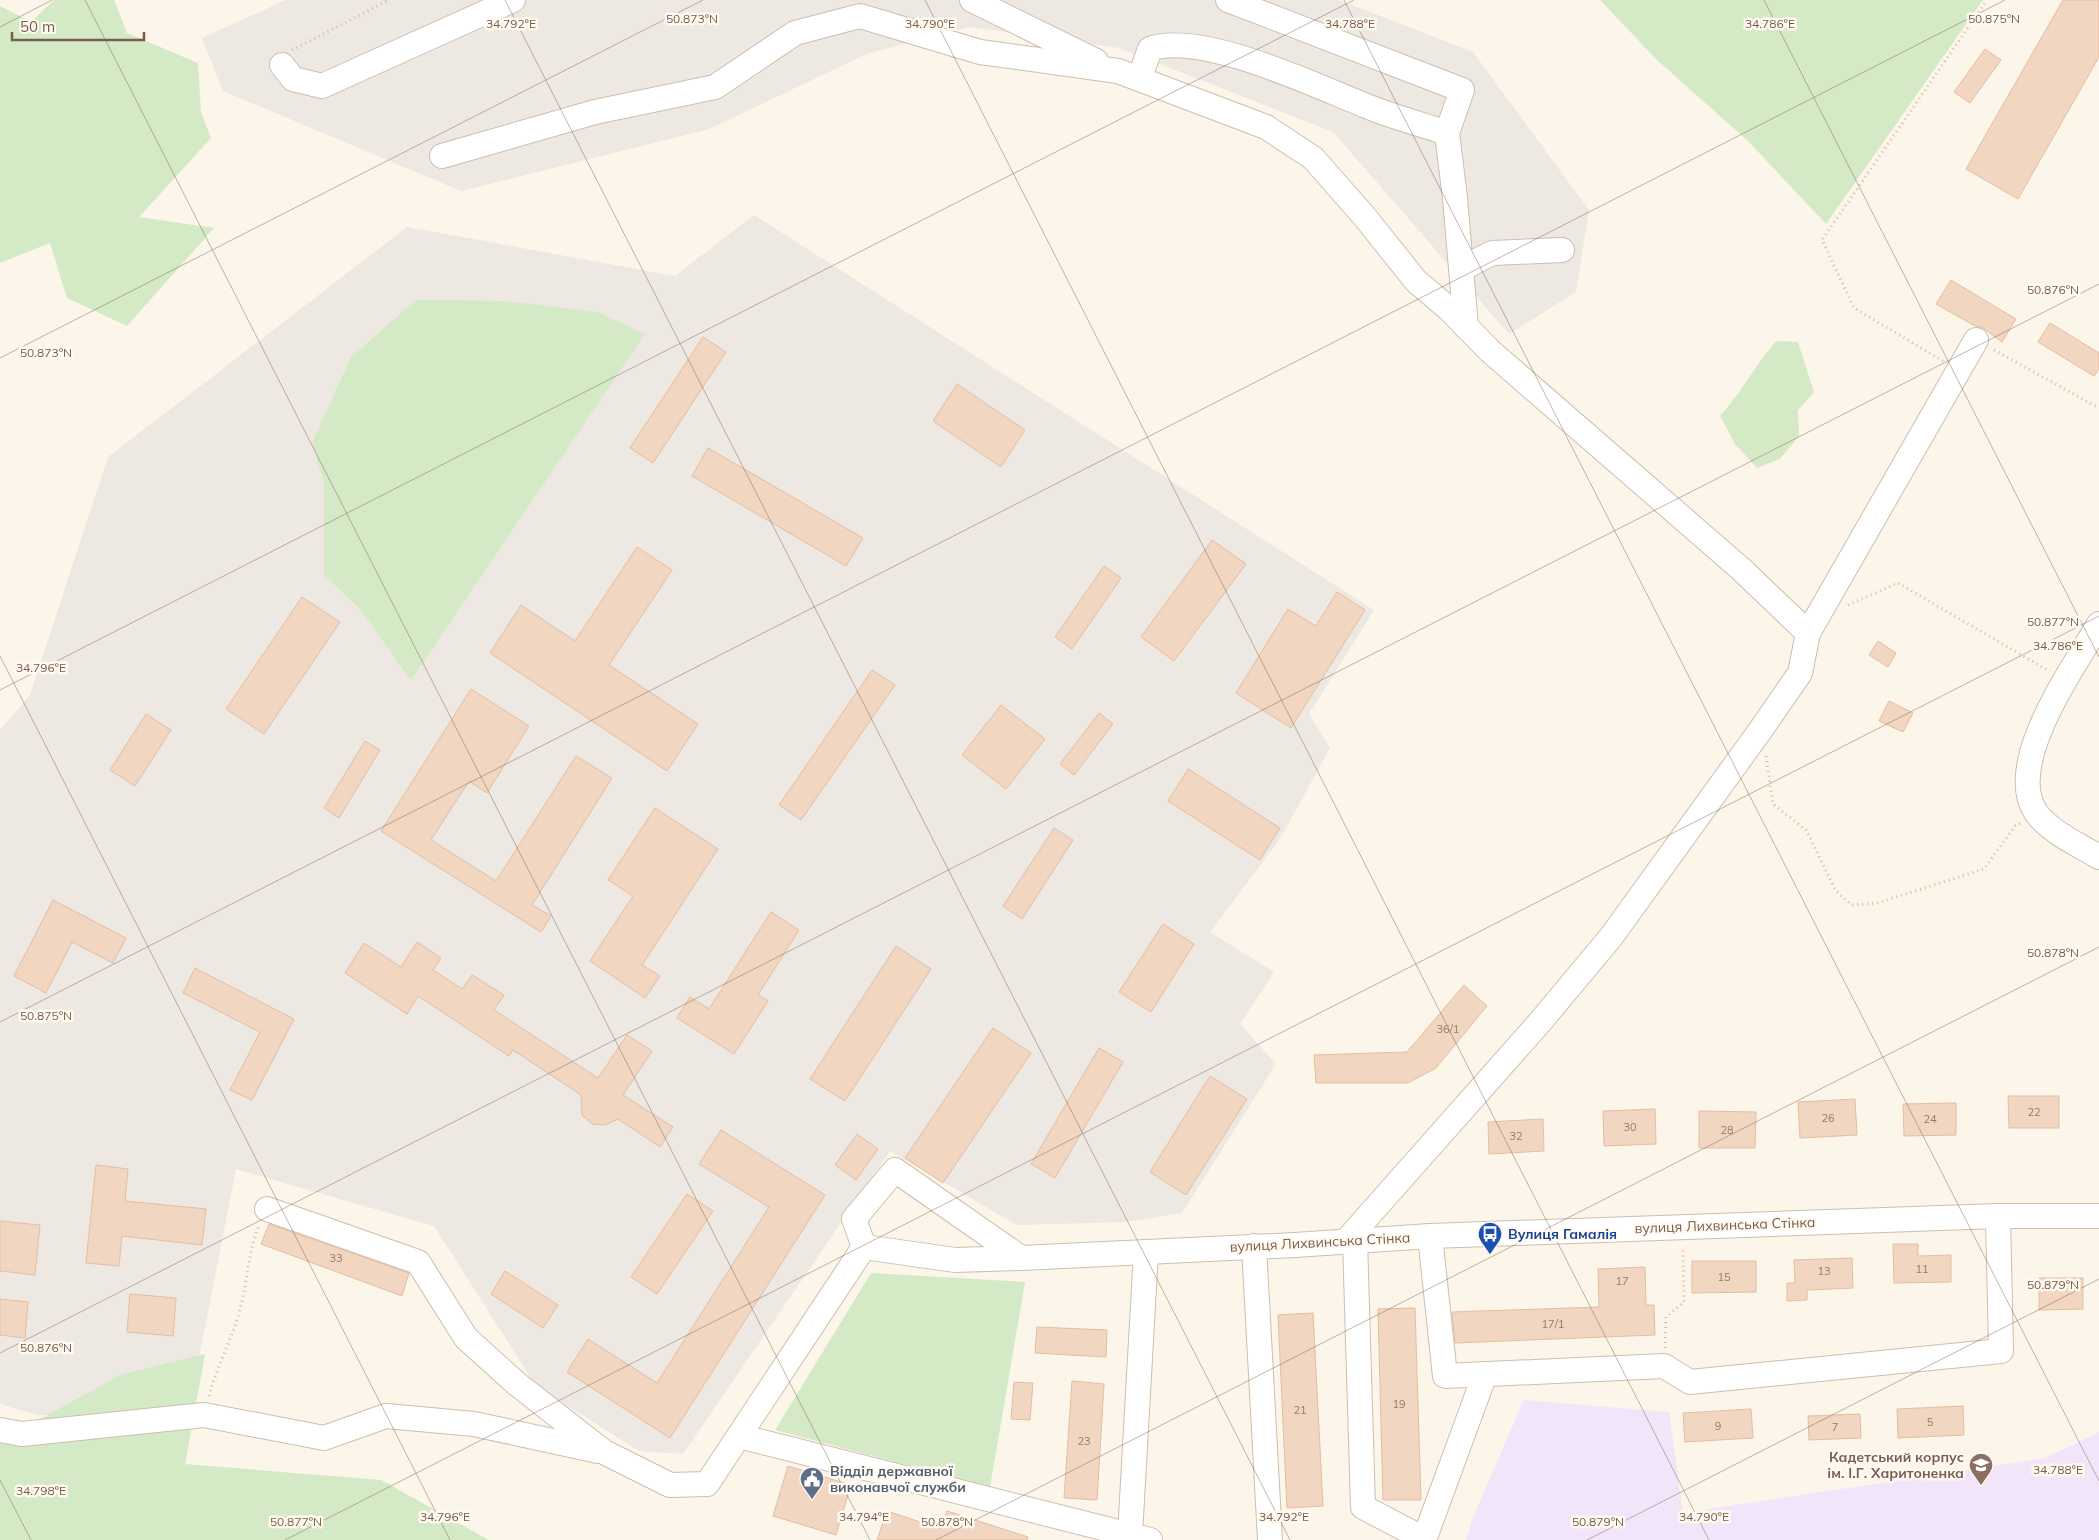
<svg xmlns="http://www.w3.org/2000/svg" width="2099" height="1540" font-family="Mulish,sans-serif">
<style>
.industrial{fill:#ede8e2}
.education{fill:#f2e5f9}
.green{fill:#d4eac7}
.building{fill:#f1d6c1;stroke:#e4bda1}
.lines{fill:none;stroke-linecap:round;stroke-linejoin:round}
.minor-casing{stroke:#cebeae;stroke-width:26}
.path{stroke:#d7b9a3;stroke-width:3;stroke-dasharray:1 4;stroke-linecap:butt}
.minor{stroke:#fff;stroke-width:24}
.ticks{fill:none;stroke:#775d4c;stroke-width:1;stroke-opacity:0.45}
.labels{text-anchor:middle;stroke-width:5;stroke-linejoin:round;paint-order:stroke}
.number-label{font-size:11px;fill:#967b69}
.street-label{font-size:14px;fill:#775d4c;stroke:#fff9f0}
.transit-label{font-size:14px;font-weight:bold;fill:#164399;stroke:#fff9f0;text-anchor:start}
.education-label{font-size:14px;font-weight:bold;fill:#785e54;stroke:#fff9f0;text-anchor:end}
.service-label{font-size:14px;font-weight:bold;fill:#4e5e75;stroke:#fff9f0;text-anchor:start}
.ticks-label{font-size:12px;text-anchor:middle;fill:#775d4c;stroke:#fff9f0;stroke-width:5;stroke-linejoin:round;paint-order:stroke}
</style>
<rect width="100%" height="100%" fill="#fcf5e9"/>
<g class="industrial">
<path d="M 286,0 L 1339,0 L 1473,52 L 1589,210 L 1576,292 L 1509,334 L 1333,132 L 1119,48 L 970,27 L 869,53 L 709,129 L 461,191 L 223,91 L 202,38 Z"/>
<path d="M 754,215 L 1374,610 L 1309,714 L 1330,748 L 1280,839 L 1210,932 L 1274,972 L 1240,1024 L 1276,1064 L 1182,1213 L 1126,1222 L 1017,1225 L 890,1151 L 683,1454 L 639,1451 L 536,1386 L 434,1226 L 236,1169 L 188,1414 L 37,1415 L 0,1404 L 0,730 L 30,695 L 108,457 L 407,227 L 675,276 Z"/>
</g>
<path class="education" d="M 1524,1400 L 1669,1412 L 1683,1513 L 2045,1458 L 2099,1432 L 2099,1540 L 1466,1540 L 1473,1517 Z"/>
<g class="green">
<path d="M 54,0 L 114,0 L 127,33 L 198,63 L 201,112 L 211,138 L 139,217 L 214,228 L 127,326 L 67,298 L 50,243 L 0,263 L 0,6 L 31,22 Z"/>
<path d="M 1600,0 L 1983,0 L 1826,224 L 1748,141 L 1657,60 Z"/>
<path d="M 416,300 L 504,301 L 598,312 L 645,334 L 411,680 L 359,608 L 324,575 L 324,483 L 312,443 L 351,357 Z"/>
<path d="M 1776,341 L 1798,342 L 1814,392 L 1798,410 L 1799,436 L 1780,459 L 1757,468 L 1735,444 L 1720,416 C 1742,392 1755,365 1776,341 Z"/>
<path d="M 871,1273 L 1025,1282 L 990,1487 L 775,1430 Z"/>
<path d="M 205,1354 L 185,1464 L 381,1480 L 489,1540 L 0,1540 L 0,1426 L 24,1428 L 122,1374 Z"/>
</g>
<g class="building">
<path d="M 2063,0 L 2099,0 L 2099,57 L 2018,199 L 1966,169 Z"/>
<path d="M 1985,49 L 2001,60 L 1970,103 L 1954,92 Z"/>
<path d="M 1951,280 L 2016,319 L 2002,342 L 1983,328 L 1975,326 L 1936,304 Z"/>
<path d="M 2050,323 L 2099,353 L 2099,369 L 2094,376 L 2038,342 Z"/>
<path d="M 703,337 L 726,352 L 653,463 L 630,448 Z"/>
<path d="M 957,384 L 1025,430 L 1001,467 L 933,421 Z"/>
<path d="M 708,448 L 863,538 L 846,566 L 692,476 Z"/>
<path d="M 1212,540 L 1246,564 L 1174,661 L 1141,637 Z"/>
<path d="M 637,547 L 672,570 L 609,665 L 698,724 L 667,771 L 490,653 L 521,605 L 575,641 Z"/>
<path d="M 1104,566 L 1121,578 L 1072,649 L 1055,637 Z"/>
<path d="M 1337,592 L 1365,610 L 1291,728 L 1236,693 L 1288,609 L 1316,626 Z"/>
<path d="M 302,597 L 340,622 L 264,734 L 226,709 Z"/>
<path d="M 1878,641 L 1896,653 L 1888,667 L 1869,655 Z"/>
<path d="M 872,670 L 895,685 L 801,820 L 779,805 Z"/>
<path d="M 471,689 L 529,726 L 487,793 L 469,781 L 431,840 L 496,881 L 576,756 L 612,778 L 532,905 L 551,916 L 541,932 L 381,831 Z"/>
<path d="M 1889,701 L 1913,713 L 1903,732 L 1879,721 Z"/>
<path d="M 1001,705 L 1045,739 L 1006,789 L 962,755 Z"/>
<path d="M 1099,713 L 1113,724 L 1074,775 L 1060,764 Z"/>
<path d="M 146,714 L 171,730 L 135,786 L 110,770 Z"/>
<path d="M 365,741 L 380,750 L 339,818 L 324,808 Z"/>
<path d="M 1188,769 L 1280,828 L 1260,860 L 1168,801 Z"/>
<path d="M 655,808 L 718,849 L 642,965 L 660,976 L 645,998 L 590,961 L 633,896 L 608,880 Z"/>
<path d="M 1054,828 L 1073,840 L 1022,919 L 1003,906 Z"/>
<path d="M 53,900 L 126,938 L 113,963 L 72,942 L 46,993 L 14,976 Z"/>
<path d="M 771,912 L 799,930 L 758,995 L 768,1001 L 734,1054 L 677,1018 L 690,997 L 709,1009 Z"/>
<path d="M 1163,924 L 1194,944 L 1151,1012 L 1119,992 Z"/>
<path d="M 417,942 L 441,958 L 433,970 L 462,989 L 472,975 L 504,995 L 494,1010 L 598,1078 L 627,1035 L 652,1051 L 623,1095 L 673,1127 L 660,1147 L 618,1119 L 605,1125 L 592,1124 L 582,1115 L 581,1095 L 513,1050 L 509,1056 L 418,996 L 407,1014 L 345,973 L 364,943 L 401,967 Z"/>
<path d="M 896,946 L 931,969 L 845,1101 L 810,1079 Z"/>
<path d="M 195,968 L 294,1019 L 252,1100 L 230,1090 L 260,1032 L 183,993 Z"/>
<path d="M 1464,985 L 1487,1006 L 1436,1068 L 1408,1083 L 1316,1083 L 1314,1055 L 1407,1052 Z"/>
<path d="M 993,1028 L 1031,1053 L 943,1183 L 905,1158 Z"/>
<path d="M 1099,1048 L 1123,1062 L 1055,1178 L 1031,1164 Z"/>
<path d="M 1210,1076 L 1247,1099 L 1186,1195 L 1150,1172 Z"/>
<path d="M 2008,1096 L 2059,1096 L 2059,1128 L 2009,1128 Z"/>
<path d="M 1855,1099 L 1857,1135 L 1800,1138 L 1798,1102 Z"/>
<path d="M 1956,1103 L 1956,1135 L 1904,1136 L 1903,1104 Z"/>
<path d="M 1655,1109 L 1656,1144 L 1604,1146 L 1603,1111 Z"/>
<path d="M 1699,1111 L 1756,1112 L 1755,1148 L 1699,1148 Z"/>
<path d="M 1543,1119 L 1544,1151 L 1489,1154 L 1488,1122 Z"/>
<path d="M 721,1130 L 825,1195 L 670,1438 L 567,1372 L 588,1339 L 657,1383 L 769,1207 L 699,1164 Z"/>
<path d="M 857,1134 L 878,1149 L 856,1180 L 835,1165 Z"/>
<path d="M 96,1165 L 128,1169 L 125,1201 L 206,1209 L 202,1245 L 122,1236 L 119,1266 L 86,1263 Z"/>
<path d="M 687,1194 L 713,1211 L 657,1294 L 631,1277 Z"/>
<path d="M 0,1221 L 40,1225 L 35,1275 L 0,1271 Z"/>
<path d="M 269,1224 L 409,1273 L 402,1296 L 261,1244 Z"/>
<path d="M 1893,1244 L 1918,1244 L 1918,1256 L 1951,1255 L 1951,1282 L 1894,1283 Z"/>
<path d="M 1852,1258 L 1853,1288 L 1807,1290 L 1807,1300 L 1787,1301 L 1787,1283 L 1795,1283 L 1794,1260 Z"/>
<path d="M 1692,1261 L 1756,1261 L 1756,1292 L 1692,1293 Z"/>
<path d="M 1645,1267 L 1646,1305 L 1654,1305 L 1655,1335 L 1455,1343 L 1452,1312 L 1599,1307 L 1598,1269 Z"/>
<path d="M 505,1271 L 558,1305 L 543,1328 L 491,1294 Z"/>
<path d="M 2039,1278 L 2083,1278 L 2083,1309 L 2039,1310 Z"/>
<path d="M 130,1294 L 176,1298 L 173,1336 L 127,1332 Z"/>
<path d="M 0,1299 L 28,1302 L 25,1338 L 0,1335 Z"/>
<path d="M 1415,1308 L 1421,1500 L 1383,1500 L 1378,1309 Z"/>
<path d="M 1313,1313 L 1323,1506 L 1287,1508 L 1278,1315 Z"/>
<path d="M 1037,1327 L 1107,1330 L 1106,1357 L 1035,1353 Z"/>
<path d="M 1072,1381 L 1104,1384 L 1097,1500 L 1064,1498 Z"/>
<path d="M 1014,1382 L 1033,1383 L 1030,1420 L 1011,1419 Z"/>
<path d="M 1963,1406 L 1964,1435 L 1898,1438 L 1897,1409 Z"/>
<path d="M 1751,1409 L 1753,1438 L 1685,1442 L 1683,1413 Z"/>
<path d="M 1860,1414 L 1861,1438 L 1809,1440 L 1808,1416 Z"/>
<path d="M 788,1466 L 851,1485 L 836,1535 L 773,1516 Z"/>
<path d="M 887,1511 L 941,1529 L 947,1511 L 1028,1537 L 1027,1540 L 877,1540 Z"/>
</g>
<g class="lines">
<defs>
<g id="minor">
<path d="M 972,0 L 1096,61"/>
<path d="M 1228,0 L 1462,90 L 1447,133 L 1455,198 L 1466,327"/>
<path d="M 282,65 L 293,79 L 322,86 L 513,0"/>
<path d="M 1139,79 L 1150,49 C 1202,30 1322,89 1374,109 C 1398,118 1423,125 1447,133"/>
<path d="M 442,156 L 595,112 L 715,87 L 795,33 L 860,16 L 980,52 L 1118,71 L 1266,127 L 1313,158 L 1364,216 L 1416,281 L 1449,309 L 1490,351 L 1741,569 L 1808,633"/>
<path d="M 1461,269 L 1492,253 L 1562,250"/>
<path d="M 2099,624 C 2074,667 2002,766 2037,814 C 2052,833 2079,845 2099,857"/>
<path d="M 267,1209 L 418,1262 L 466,1338 L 517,1384 L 604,1452 L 670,1485 L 707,1484 L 864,1247"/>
<path d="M 1430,1236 L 1445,1376 L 1664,1366 L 1690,1382 L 2001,1351 L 1998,1216"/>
<path d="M 1355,1240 L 1363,1507 L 1424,1539"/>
<path d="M 1346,1241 L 1540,1022 L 1611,937 L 1762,728 L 1800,673 L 1808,633 L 1976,340"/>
<path d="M 1254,1246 L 1270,1540"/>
<path d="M 1021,1258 L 955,1260 L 864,1247 L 854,1219 L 895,1170 L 1021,1258 L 1295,1245 L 1430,1236 L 1998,1216 L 2099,1216"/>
<path d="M 0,1430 L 22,1434 L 204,1415 L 324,1438 L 386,1416 L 474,1424 L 598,1451"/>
<path d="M 739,1436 L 1150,1540"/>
<path d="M 1130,1535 L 1146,1252"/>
<path d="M 1424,1540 L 1485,1374"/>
</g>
</defs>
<use href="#minor" class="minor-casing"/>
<g class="path">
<path d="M 292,50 L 389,0"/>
<path d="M 1994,350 L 2099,408"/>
<path d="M 1943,361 L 1854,308 L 1822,240 L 1987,0"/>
<path d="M 1848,605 L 1898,583 L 2049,671"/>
<path d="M 1766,756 L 1773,804 L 1806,830 L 1836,891 L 1852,905 L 1877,903 L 1984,869 L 2015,826 L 2021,823"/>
<path d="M 1665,1348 L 1666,1317 L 1684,1302 L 1683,1247"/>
<path d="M 209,1396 C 217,1365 234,1336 241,1305 C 248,1278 248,1252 259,1226"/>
</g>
<use href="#minor" class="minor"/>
</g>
<path class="ticks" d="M 85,0 L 870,1540M 505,0 L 1290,1540M 925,0 L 1709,1540M 1344,0 L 2099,1481M 1764,0 L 2099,657M 0,27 L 52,0M 0,358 L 703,0M 0,656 L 450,1540M 0,690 L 1354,0M 0,1022 L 2005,0M 0,1353 L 2099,284M 0,1480 L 31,1540M 285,1540 L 2099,616M 936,1540 L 2099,947M 1587,1540 L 2099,1279"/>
<defs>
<symbol id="bus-pin" viewBox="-11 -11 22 30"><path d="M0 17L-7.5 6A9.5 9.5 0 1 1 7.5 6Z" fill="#1a4fb4" stroke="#fff9f0"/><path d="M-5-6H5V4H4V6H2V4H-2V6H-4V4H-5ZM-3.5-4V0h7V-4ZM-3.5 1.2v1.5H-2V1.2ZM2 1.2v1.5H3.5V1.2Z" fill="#fff"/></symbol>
<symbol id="school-pin" viewBox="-11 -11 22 30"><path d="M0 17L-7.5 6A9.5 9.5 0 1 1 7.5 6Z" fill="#8d6e63" stroke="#fff9f0"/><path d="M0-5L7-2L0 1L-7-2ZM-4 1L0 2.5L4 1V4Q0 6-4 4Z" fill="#fff"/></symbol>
<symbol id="civic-pin" viewBox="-11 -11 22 30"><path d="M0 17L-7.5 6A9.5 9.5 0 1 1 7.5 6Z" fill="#5c6f8a" stroke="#fff9f0"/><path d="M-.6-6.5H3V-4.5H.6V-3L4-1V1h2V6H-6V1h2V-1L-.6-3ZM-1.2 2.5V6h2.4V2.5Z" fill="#fff"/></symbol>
</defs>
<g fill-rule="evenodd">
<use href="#bus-pin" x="1476" y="1220" width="28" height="38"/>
<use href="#school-pin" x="1967" y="1451" width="28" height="38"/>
<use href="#civic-pin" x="798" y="1465" width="28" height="38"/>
</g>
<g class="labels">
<g class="number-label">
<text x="1448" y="1033">36/1</text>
<text x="2034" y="1116">22</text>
<text x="1828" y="1122">26</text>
<text x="1930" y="1123">24</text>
<text x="1630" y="1131">30</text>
<text x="1727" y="1134">28</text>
<text x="1516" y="1140">32</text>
<text x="336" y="1262">33</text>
<text x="1922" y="1273">11</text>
<text x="1824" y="1275">13</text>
<text x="1724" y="1281">15</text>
<text x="1622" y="1285">17</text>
<text x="1553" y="1328">17/1</text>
<text x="1399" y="1408">19</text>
<text x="1300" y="1414">21</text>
<text x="1930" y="1426">5</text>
<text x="1718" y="1430">9</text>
<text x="1835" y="1431">7</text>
<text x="1084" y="1445">23</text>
</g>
<g class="street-label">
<text transform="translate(1725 1225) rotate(-2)" y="5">вулиця Лихвинська Стінка</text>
<text transform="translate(1320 1242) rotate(-3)" y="5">вулиця Лихвинська Стінка</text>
</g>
<g class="transit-label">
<text x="1508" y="1239">Вулиця Гамалія</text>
</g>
<g class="education-label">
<text x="1964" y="1462">Кадетський корпус<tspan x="1964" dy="16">ім. І.Г. Харитоненка</tspan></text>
</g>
<g class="service-label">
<text x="830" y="1476">Відділ державної<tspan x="830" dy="16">виконавчої служби</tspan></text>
</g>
</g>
<g class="ticks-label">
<text x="1994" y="23">50.875°N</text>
<text x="692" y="23">50.873°N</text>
<text x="511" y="28">34.792°E</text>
<text x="930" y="28">34.790°E</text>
<text x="1350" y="28">34.788°E</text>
<text x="1770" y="28">34.786°E</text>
<text x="2053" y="294">50.876°N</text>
<text x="46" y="357">50.873°N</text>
<text x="2053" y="626">50.877°N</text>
<text x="2058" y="650">34.786°E</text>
<text x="41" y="672">34.796°E</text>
<text x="2053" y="957">50.878°N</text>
<text x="46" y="1020">50.875°N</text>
<text x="2053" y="1289">50.879°N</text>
<text x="46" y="1352">50.876°N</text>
<text x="2058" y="1474">34.788°E</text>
<text x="41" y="1495">34.798°E</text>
<text x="445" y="1521">34.796°E</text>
<text x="864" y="1521">34.794°E</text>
<text x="1284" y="1521">34.792°E</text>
<text x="1704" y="1521">34.790°E</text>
<text x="296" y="1526">50.877°N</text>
<text x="947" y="1526">50.878°N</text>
<text x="1598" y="1526">50.879°N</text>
</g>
<path d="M12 32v8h132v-8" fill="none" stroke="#775d4c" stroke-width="2.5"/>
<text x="20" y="32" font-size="15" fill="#775d4c" stroke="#fff9f0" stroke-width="4" paint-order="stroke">50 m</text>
</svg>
